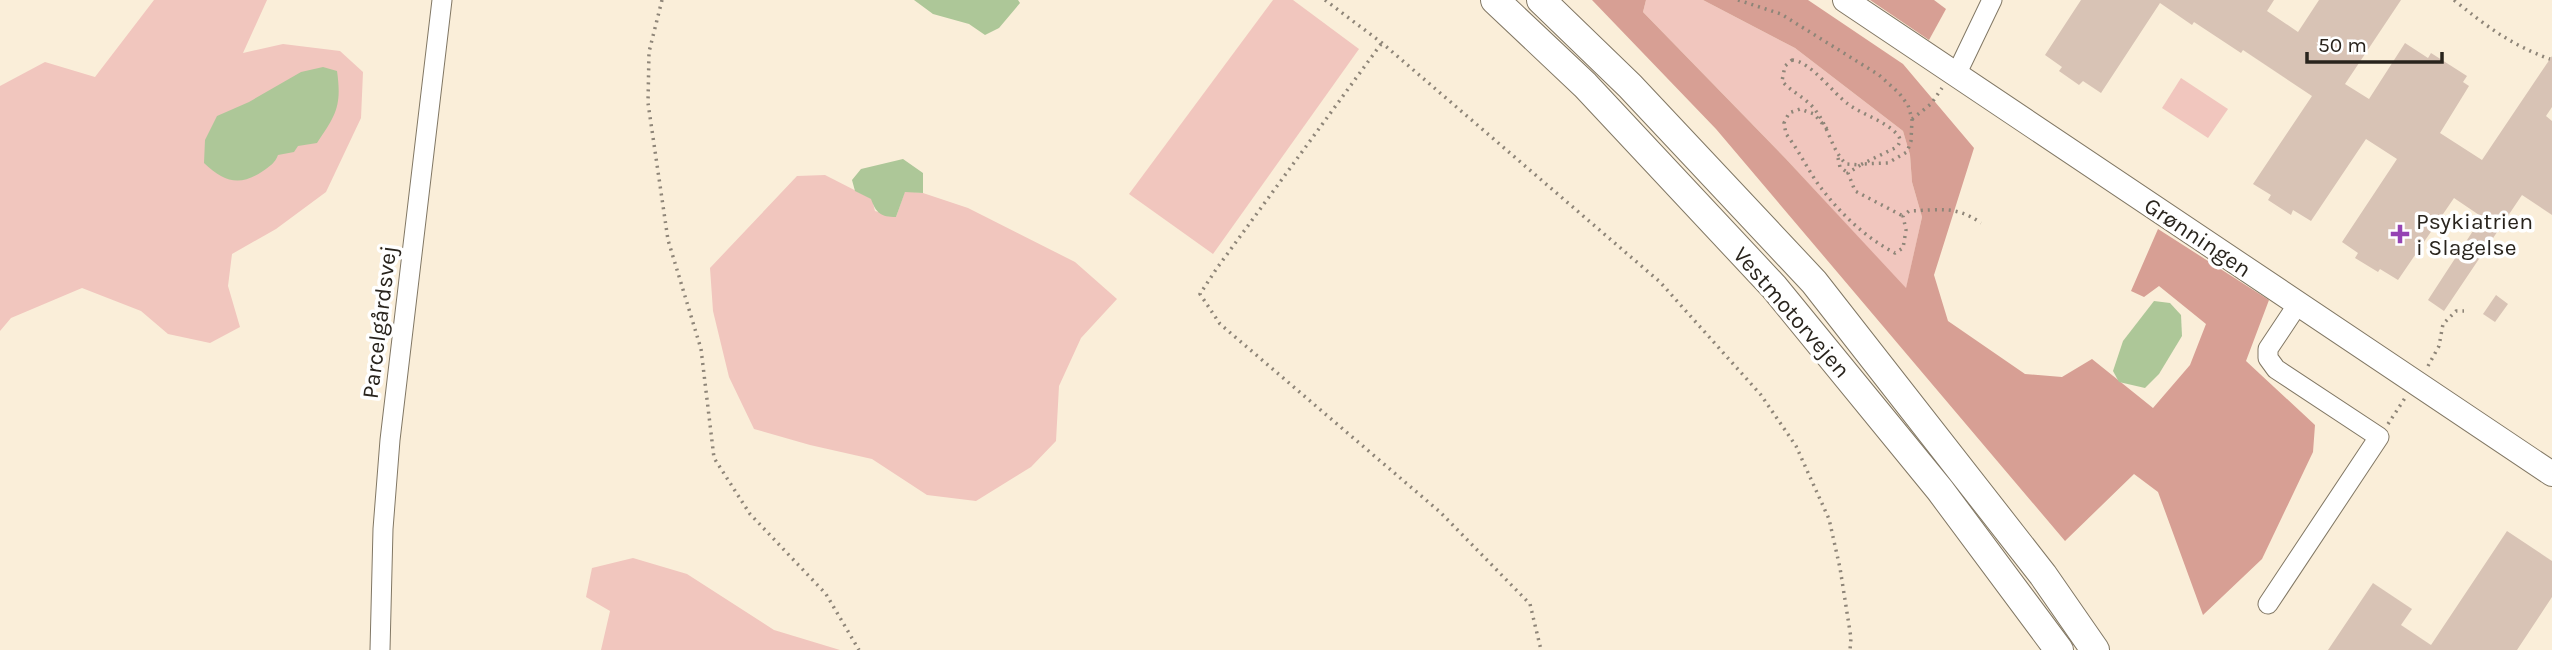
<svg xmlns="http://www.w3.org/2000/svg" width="2552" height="650" font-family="Karla,sans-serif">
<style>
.green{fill:#f1c6be}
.forest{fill:#d79f94}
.water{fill:#adc798}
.building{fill:#d8c3b5}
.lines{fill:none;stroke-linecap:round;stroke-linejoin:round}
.minor-casing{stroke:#817764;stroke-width:21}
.major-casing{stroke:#817764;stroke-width:26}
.highway-casing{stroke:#817764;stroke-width:30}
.path{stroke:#8e8578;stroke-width:3.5;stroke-dasharray:2 5;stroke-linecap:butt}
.minor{stroke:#fff;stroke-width:19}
.major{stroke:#fff;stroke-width:24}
.highway{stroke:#fff;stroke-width:28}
.poi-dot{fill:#9543b3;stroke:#fff;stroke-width:2.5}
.labels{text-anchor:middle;stroke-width:7;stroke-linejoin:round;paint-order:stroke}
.poi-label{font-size:23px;fill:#29241d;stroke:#fff;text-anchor:start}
.street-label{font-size:23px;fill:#29241d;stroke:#fff}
</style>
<rect width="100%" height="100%" fill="#faeed9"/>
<g class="green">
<path d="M 154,0 L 267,0 L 243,53 L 283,44 L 340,51 L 363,72 L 361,118 L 326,192 L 276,229 L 232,254 L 228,286 L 240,327 L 210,343 L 168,334 L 141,311 L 82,288 L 11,318 L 0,331 L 0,86 L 45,62 L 95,77 Z"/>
<path d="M 1273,0 L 1293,0 L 1359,49 L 1213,254 L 1129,194 Z"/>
<path d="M 1646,0 L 1703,0 L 1795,48 L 1903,131 L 1910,155 L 1912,182 L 1922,217 L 1906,289 L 1786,159 L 1643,12 Z"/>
<path d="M 2181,78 L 2228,109 L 2208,138 L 2162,108 Z"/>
<path d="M 825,175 L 872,199 L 875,211 L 896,217 L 905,191 L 923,193 L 968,208 L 1075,262 L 1117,299 L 1081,338 L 1059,386 L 1056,441 L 1031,467 L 976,501 L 927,495 L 872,459 L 810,445 L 754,429 L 729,377 L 713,311 L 710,268 L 797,176 Z"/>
<path d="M 633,558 L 687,574 L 774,630 L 840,650 L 601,650 L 610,611 L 586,597 L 592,568 Z"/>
</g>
<g class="forest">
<path d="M 1592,0 L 1646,0 L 1643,12 L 1786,159 L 1906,288 L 1922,217 L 1912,182 L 1910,155 L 1903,131 L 1795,48 L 1703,0 L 1808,0 L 1903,64 L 1974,148 L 1934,275 L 1948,321 L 2025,374 L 2062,377 L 2092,359 L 2153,408 L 2190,365 L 2206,324 L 2159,286 L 2144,297 L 2131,291 L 2158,229 L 2269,300 L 2246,361 L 2315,425 L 2313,452 L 2262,559 L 2203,615 L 2158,492 L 2134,474 L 2065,541 L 1716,129 Z"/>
<path d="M 1870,0 L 1934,0 L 1946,9 L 1929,40 Z"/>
</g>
<g class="water">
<path d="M 914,0 L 1018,0 L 1020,3 L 999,28 L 985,35 L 969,24 L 933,14 Z"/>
<path d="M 323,67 L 337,71 C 342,106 336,115 317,143 L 298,146 L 294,152 L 278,155 C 275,163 270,166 263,171 C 240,187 224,182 204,163 L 205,140 L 217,116 L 249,102 L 301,72 Z"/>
<path d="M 903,159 L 923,173 L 923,193 L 905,192 L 896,217 C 881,217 876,213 871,199 L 855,191 L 852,180 L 861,169 Z"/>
<path d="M 2154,301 L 2170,303 L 2181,315 L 2182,336 L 2159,374 L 2145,388 L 2119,382 L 2113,371 L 2123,341 Z"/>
</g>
<g class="building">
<path d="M 2081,0 L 2274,0 L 2267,11 L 2298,32 L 2319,0 L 2401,0 L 2345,84 L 2369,99 L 2405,43 L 2428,58 L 2431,53 L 2467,76 L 2463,82 L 2469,86 L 2440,133 L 2482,160 L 2552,56 L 2552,107 L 2546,116 L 2552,121 L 2552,215 L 2522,195 L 2444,311 L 2428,300 L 2482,217 L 2454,198 L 2398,280 L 2380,269 L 2378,272 L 2355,258 L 2358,253 L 2342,242 L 2397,159 L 2366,139 L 2311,221 L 2293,210 L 2291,215 L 2268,200 L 2271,195 L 2253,184 L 2312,96 L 2243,50 L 2241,53 L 2194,22 L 2192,25 L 2160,3 L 2101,93 L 2083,81 L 2079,85 L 2059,71 L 2062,67 L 2045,55 Z"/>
<path d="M 2496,295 L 2508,304 L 2495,322 L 2483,314 Z"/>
<path d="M 2507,531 L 2552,561 L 2552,597 L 2517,650 L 2328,650 L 2373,583 L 2412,609 L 2401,625 L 2431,645 Z"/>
</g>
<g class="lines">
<defs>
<g id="minor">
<path d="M 1956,75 L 1992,0"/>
<path d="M 2268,604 L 2379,437 L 2276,369 L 2268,358 L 2268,349 L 2298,304"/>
<path d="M 380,650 L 383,529 L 390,440 L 442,0"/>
</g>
<path id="major" d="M 1845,0 L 2552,474"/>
<g id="highway">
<path d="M 1495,0 L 1585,85 L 1774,287 L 1940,490 L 2059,650"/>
<path d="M 1541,0 L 1630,86 L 1814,282 L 2043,575 L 2095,650"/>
</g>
</defs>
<use href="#minor" class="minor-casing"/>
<use href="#major" class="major-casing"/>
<use href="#highway" class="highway-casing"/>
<g class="path">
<path d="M 662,0 L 649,52 L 648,103 L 668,240 L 701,349 L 714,458 L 750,514 L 826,594 L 859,650"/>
<path d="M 1325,0 L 1382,43 L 1660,282 L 1761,395 L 1796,446 L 1829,519 L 1840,568 L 1851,638 L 1850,650"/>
<path d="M 1738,0 L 1781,14 L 1879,75 L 1899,93 L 1908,105 L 1912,119 L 1911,141 L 1907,152 L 1888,163 L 1862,164 L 1848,173 L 1855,191 L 1903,216"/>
<path d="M 2454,0 C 2486,26 2511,45 2550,59"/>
<path d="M 1381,44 L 1217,268 L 1200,294 L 1220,324 L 1440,512 L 1530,604 L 1541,650"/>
<path d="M 1792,60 C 1810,61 1833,93 1848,104 C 1863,115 1883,120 1896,133 C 1901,138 1901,141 1897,147 L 1860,165 L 1846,164 C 1831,149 1829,128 1816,111 C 1807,98 1791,92 1782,81 L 1785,66 Z"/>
<path d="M 1912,119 L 1931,104 L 1942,88"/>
<path d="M 1827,129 L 1814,114 L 1800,109 L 1789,113 L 1784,123 L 1786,134 C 1798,149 1807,168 1818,184 C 1839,212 1864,237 1895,253 L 1903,248 L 1906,230 L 1903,216 L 1909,211 C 1939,210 1955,205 1981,223"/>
<path d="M 1838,158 L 1840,167 L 1848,173"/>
<path d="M 2428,366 L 2439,346 L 2443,324 L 2456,311 L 2464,311"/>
<path d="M 2388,424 L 2405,398"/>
</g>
<use href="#minor" class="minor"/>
<use href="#major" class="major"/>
<use href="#highway" class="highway"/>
</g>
<path class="poi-dot" d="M2396.5 223.5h7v7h7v7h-7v7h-7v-7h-7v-7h7z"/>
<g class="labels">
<g class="poi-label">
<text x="2416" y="229">Psykiatrien<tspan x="2416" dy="26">i Slagelse</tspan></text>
</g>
<g class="street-label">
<text transform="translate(2198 237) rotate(34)" y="8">Grønningen</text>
<text transform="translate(1792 312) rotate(49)" y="8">Vestmotorvejen</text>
<text transform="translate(379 322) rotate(-83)" y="8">Parcelgårdsvej</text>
</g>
</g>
<path d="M2307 52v10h135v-10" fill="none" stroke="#29241d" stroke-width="3.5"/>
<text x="2318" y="52" font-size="21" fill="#29241d" stroke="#ffffff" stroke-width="5" paint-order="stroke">50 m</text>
</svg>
